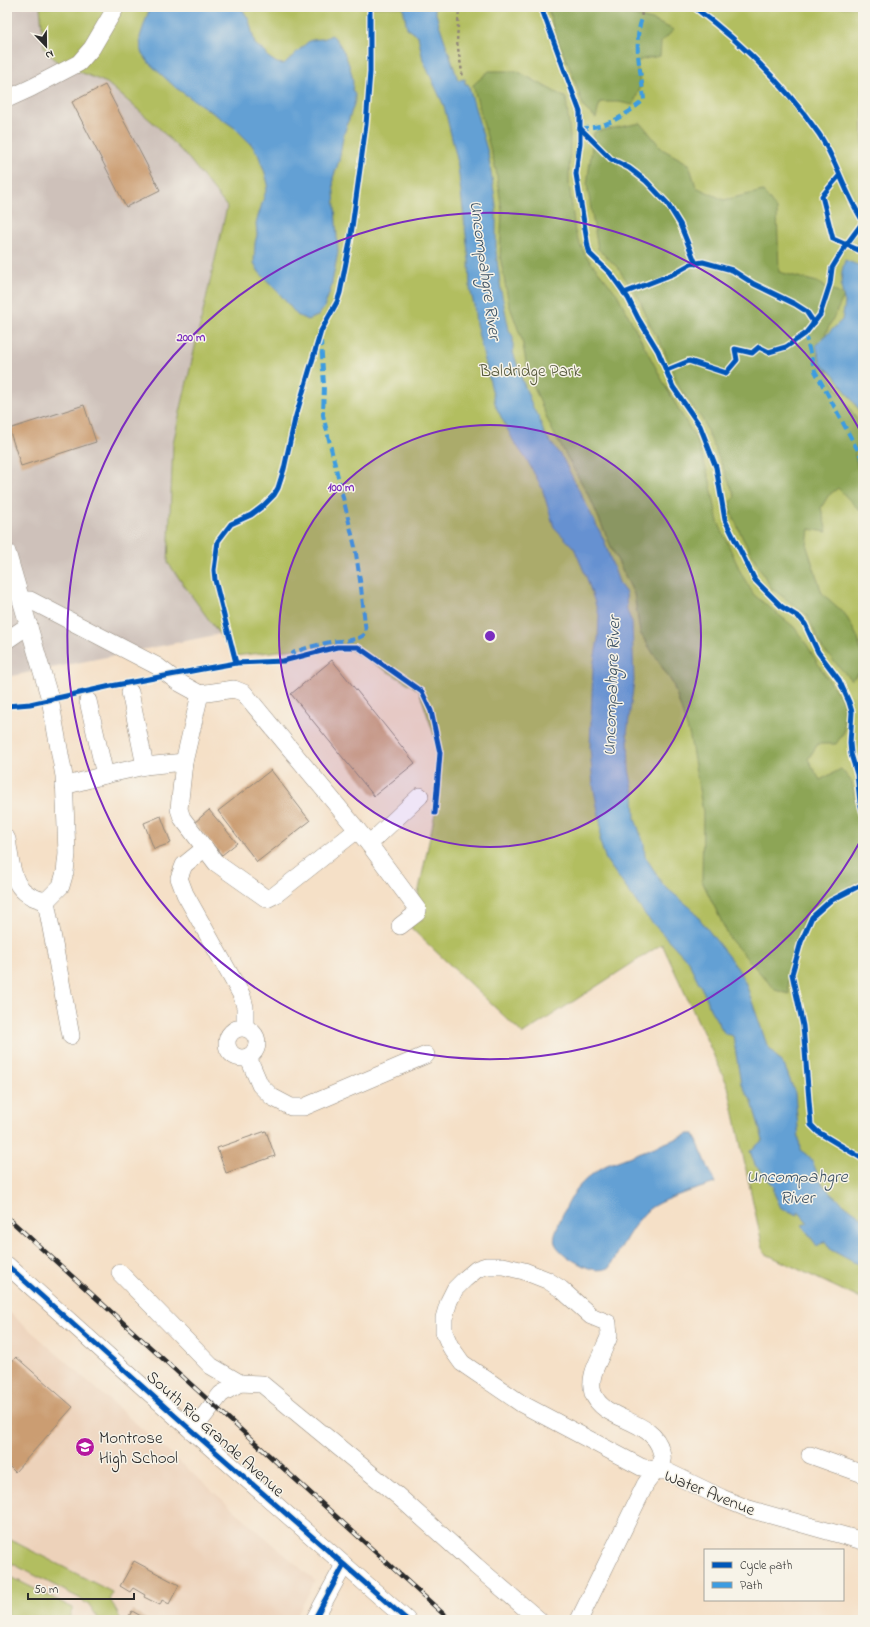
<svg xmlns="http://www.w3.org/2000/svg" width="870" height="1627" font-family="'Indie Flower',sans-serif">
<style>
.built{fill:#edd2ba}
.industrial{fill:#cec1ba}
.green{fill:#b2be60;stroke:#6e7446}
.forest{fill:#8da556;stroke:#5c6840}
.water{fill:#64a0d4;stroke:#486680}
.building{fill:#cb9d72}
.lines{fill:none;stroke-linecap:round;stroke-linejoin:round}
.minor-casing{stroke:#908679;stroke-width:18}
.path{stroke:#908679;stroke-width:2.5;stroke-dasharray:3 3;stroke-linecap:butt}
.minor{stroke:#fff;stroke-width:17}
.rail-casing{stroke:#2b2b2b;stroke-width:4.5}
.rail{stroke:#f7f3e8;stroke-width:3;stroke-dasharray:9;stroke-linecap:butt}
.quiet{stroke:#3d9ce1;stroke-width:4;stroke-dasharray:8 4;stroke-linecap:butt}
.cycleway-casing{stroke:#f7f3e8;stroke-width:8}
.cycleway{stroke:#0057b8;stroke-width:5}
.ring{fill:none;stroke:#7b2cbf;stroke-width:2}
.labels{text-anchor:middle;stroke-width:3;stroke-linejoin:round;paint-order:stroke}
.park-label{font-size:17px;fill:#54573b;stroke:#f7f3e8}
.street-label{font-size:17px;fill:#2b2b2b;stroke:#f7f3e8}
.poi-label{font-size:17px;fill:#2b2b2b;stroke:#f7f3e8;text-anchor:start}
.water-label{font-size:18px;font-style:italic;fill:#3f5466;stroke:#f7f3e8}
.centre{fill:#7b2cbf;stroke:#f7f3e8;stroke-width:2}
.ring-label{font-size:12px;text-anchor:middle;font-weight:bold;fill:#7b2cbf;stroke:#f7f3e8;stroke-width:3;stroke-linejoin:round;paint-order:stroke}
</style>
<rect width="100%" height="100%" fill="#f7f3e8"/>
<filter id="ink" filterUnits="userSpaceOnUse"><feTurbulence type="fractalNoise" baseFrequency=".025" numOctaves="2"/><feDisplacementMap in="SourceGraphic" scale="8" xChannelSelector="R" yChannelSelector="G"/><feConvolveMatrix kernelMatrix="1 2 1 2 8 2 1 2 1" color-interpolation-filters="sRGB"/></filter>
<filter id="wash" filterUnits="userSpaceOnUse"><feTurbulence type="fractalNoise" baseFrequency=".012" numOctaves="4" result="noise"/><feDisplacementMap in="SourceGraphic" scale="16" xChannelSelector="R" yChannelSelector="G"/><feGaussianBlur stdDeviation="0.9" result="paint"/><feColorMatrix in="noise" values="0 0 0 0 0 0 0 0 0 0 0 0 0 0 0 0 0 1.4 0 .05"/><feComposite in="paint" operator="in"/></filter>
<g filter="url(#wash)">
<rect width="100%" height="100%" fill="#f5e0c7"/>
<path class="built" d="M 7,1310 L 315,1581 L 295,1620 L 7,1620 Z"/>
<path class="industrial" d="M 7,7 L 40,7 L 44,47 L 58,63 L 107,83 L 179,145 L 227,207 L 173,443 L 168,563 L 220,634 L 7,677 Z"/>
<g class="green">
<path d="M 40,7 L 863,7 L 863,1300 L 764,1253 L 728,1086 L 662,944 L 523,1034 L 411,928 L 435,813 L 440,753 L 419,690 L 341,644 L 235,656 L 168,563 L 173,443 L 227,207 L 190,160 L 157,126 L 107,83 L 58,63 L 44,47 Z"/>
<path d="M 7,1538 L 112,1592 L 110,1599 L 121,1620 L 99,1620 L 91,1607 L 79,1598 L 7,1561 Z"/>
<path d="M 7,1575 L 73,1608 L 68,1620 L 7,1620 Z"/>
</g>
<g class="forest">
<path d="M 547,7 L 624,7 L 632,15 L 652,20 L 674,30 L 661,42 L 660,56 L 644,59 L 636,62 L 641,85 L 633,105 L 619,102 L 600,102 L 596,118 L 584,108 L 571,71 L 556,36 Z"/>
<path d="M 489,71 L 517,71 L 566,98 L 570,135 L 569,182 L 575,232 L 585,255 L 617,294 L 667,389 L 697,441 L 710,481 L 718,522 L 742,575 L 754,595 L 794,627 L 807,645 L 823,672 L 844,702 L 844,732 L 836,744 L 818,744 L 808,759 L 820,780 L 841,769 L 852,782 L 859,820 L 863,828 L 863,879 L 822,904 L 805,917 L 794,945 L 788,974 L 789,994 L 775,990 L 730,939 L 702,881 L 703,812 L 690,737 L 673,684 L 640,633 L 634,594 L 612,549 L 590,498 L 552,430 L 528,373 L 522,340 L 509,304 L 500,257 L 502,211 L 496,170 L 473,85 Z"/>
<path d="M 641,123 L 662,149 L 689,164 L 696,187 L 724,200 L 763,191 L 777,210 L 779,272 L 817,282 L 844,296 L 820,345 L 829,376 L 863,429 L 855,454 L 861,483 L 860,511 L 838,488 L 828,496 L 821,508 L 827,532 L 809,529 L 807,547 L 822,593 L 845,614 L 858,638 L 863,663 L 863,670 L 851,680 L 822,648 L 807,615 L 771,588 L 743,539 L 729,507 L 735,496 L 702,419 L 680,389 L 662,346 L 650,325 L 639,298 L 617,267 L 598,249 L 587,185 L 594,132 Z"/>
</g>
<g class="water">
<path d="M 150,7 L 241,7 L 249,20 L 255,44 L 266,53 L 268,57 L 277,63 L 284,64 L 309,41 C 317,38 324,41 331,35 C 341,39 357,79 352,89 L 355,95 L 355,101 L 343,137 L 339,161 L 333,178 L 338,252 L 331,288 L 324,308 L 318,316 L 307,320 L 297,315 L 279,293 L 259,272 L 254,263 L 255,243 L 257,235 L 256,223 L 268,184 L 265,173 L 258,154 L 251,144 L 235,128 L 176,88 L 149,63 L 141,52 L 140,37 Z"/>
<path d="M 403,7 L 434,7 C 441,32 450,55 458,80 L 465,79 L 465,84 L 468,84 L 488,153 L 496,205 L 496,252 L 501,291 L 509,330 L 513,337 L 513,352 L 521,377 L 534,410 L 539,418 L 544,433 L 563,459 L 603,538 L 620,585 L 626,593 L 627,611 L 632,622 L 634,681 L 627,734 L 628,739 L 629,769 L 634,794 L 635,819 L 644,844 L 645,856 L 663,885 L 692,909 L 738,969 L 746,984 L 767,1045 L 785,1067 L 795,1093 L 800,1150 C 816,1160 813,1168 822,1183 C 827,1192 854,1212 863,1218 L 863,1267 L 831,1250 L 825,1241 L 817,1246 L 802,1225 L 808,1223 L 798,1211 L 798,1215 L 781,1208 L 774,1193 L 774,1186 L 755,1165 L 750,1151 L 763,1140 L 752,1102 L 741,1084 L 733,1036 L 725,1034 L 710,1009 L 707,999 L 688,961 L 647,917 L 606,860 L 600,842 L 601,826 L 593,785 L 590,748 L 593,667 L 598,639 L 599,615 L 586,576 L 574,548 L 554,527 L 542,488 L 527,460 L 514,442 L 496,407 L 476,324 L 474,305 L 470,289 L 469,260 L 457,159 L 444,106 L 423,60 L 418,36 L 407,28 Z"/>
<path d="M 845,260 L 863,267 L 863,415 L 834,375 L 821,364 L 816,345 L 842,320 L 845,303 L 841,287 L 842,271 Z"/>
<path d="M 689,1134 L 694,1134 L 715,1183 C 698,1189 663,1198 649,1209 C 632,1224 621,1249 609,1268 C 597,1272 589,1269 578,1263 C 570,1259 558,1251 555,1243 C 551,1234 570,1199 576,1190 C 584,1180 595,1171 607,1165 Z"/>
</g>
<g id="blocks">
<g class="building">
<path d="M 105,85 L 160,190 L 126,207 L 72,102 Z"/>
<path d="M 84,405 L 96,442 L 21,466 L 9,429 Z"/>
<path d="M 332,660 L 415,763 L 374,796 L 291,694 Z"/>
<path d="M 271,770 L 310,821 L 257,862 L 218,811 Z"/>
<path d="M 209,810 L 237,843 L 222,855 L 194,823 Z"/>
<path d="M 161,816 L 171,843 L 154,849 L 144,823 Z"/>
<path d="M 266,1131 L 275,1156 L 226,1173 L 217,1148 Z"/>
<path d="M 16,1357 L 73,1407 L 15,1472 L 7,1464 L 7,1367 Z"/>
<path d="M 134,1561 L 179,1585 L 169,1604 L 162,1600 L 160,1605 L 144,1597 L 145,1595 L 133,1588 L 130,1592 L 120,1586 Z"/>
<path d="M 132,1611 L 148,1620 L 127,1620 Z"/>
</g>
</g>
</g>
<g filter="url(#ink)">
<use href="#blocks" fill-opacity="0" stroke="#908679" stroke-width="1"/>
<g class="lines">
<defs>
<g id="minor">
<path d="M 7,99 L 31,88 L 79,63 L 92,48 L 116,7"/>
<path d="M 7,552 L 50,699 L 64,776 L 67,854 L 65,872 L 61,886 L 46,901"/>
<path d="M 21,600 L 30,600 L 157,666 L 178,682 L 200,694 L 234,689 L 244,693 L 369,844 L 420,796"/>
<path d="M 7,640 L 29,625"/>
<path d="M 130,692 L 145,766"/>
<path d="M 200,694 L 184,762 L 179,809 L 182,818 L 216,863 L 267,899 L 275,895 L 357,830"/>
<path d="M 88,701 L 105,775 L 145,766 L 184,762"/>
<path d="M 64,786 L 105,775"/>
<path d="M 7,839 C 12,869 11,895 46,901 L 71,1036"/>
<path d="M 369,844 L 418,910 L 417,913 L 400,926"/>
<path d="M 205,848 L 184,865 L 179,878 L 185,894 L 242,996 L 245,1007 L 245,1028"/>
<circle cx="242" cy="1043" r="15"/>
<path d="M 248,1057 L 260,1085 L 272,1097 L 291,1107 L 304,1107 L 426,1055"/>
<path d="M 7,1265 L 192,1431 L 407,1620"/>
<path d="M 120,1273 L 211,1366 L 240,1383"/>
<path d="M 192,1431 L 221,1394 L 240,1383 L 262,1384 L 398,1496 L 476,1566 L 539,1620"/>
<path d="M 810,1455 L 863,1474"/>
<path d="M 314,1620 L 344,1565"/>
<path d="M 579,1620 L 645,1485 C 650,1476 659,1470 662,1460 C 663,1457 662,1454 661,1451 C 653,1418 603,1422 593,1393 C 588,1376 599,1361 605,1346 C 606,1343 609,1339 609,1335 C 609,1331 608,1327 608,1323 L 591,1316 L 561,1289 L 547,1280 L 524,1271 L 503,1266 L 486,1266 L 477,1269 L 465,1279 L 455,1289 L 449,1301 L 444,1318 L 444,1332 L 450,1346 L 462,1363 L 522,1404 L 641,1467 L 657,1471 L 666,1471 L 722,1498 L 749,1509 L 863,1541"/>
</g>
</defs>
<use href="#minor" class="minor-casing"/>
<g class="path">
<path d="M 459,7 L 457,42 L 463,78"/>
<path d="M 641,7 L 642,19"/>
</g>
<use href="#minor" class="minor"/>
<defs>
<path id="rail" d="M 7,1217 L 450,1620"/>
</defs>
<use href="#rail" class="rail-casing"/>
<use href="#rail" class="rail"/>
<g class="quiet">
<path d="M 580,128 C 605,129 626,115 644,100 C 642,74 632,44 642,19"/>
<path d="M 805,334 L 815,371 L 863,460"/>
<path d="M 293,658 L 293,653 C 304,648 318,645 330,642 C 341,640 358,642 366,633 L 361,587 L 355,547 L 323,415 L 324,385 L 321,341"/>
</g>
<defs>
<g id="cycleway">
<path d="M 541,7 L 580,112 L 580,143 L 576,174 L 588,247 L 590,254 L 610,273 L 628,298 L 638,318 L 658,351 L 673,387 L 700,426 L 716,467 L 725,520 L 755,580 L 782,607 L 800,618 L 805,624 L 818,652 L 839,680 L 849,702 L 852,712 L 850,743 L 851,754 L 857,774 L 860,802 L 863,813"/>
<path d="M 694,7 C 742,43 785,85 819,134 C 837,161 845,194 863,221"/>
<path d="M 580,128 L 611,159 L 629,168 L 646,181 L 667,203 L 680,224 L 696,264"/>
<path d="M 839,176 L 822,196 L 833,239 L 863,252"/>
<path d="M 624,293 L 673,274 L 691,264 L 703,262 L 732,270 L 754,284 L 795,304 L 806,311 L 814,323"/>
<path d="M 667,370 L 689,361 L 726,373 L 737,360 L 735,349 L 752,353 L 759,347 L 769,352 L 786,347 L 805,334 L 820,315 L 830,284 L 832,268 L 846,245 L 863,222"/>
<path d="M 236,663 L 215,580 L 214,570 L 218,541 L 231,524 L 251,515 L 263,506 L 274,495 L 278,488 L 284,469 L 295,419 L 321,331 L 337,302 L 340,293 L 350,242 L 366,125 L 370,72 L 370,7"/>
<path d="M 7,706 L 30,704 L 111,686 L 208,668 L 236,663 L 283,661 L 337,647 L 358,647 L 422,692 L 431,711 L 440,753 L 435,813"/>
<path d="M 863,884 L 830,901 L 812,917 L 801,942 L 792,974 L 803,1026 L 811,1125 L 818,1132 L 863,1159"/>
<path d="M 7,1265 L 192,1431 L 407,1620"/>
<path d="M 314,1620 L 344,1565"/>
</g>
</defs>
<use href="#cycleway" class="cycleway-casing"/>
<use href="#cycleway" class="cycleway"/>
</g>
</g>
<circle cx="490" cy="636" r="211" fill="#7b2cbf" fill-opacity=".12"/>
<g class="ring">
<circle cx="490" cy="636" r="211"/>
<path d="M862 838A423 423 0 1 1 862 434"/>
</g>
<defs>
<symbol id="school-disc" viewBox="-11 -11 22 22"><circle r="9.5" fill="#b5179e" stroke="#f7f3e8"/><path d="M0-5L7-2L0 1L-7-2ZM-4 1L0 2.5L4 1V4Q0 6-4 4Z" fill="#fff"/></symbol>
</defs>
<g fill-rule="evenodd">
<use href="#school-disc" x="74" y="1436" width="22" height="22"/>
</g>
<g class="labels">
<g class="park-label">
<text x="530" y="376">Baldridge Park</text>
</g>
<g class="street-label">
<text transform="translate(216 1433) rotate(42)" y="6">South Rio Grande Avenue</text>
<text transform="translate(710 1492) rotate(22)" y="6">Water Avenue</text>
</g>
<g class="poi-label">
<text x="99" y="1443">Montrose<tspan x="99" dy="20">High School</tspan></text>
</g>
<g class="water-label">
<text transform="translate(486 270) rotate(82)" y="6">Uncompahgre River</text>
<text transform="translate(611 686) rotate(-88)" y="6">Uncompahgre River</text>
<text x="797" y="1182">Uncompahgre<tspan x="797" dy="21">River</tspan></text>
</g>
</g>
<circle cx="490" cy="636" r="6" class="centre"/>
<g class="ring-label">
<text x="191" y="341">200 m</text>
<text x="341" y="491">100 m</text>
</g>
<rect width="870" height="1627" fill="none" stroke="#f7f3e8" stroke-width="24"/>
<rect x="704" y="1549" width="140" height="52" fill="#f7f3e8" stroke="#a5a39c"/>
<rect x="712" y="1562" width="20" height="6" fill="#0057b8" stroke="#a5a39c"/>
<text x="740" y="1569" font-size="12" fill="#2b2b2b">Cycle path</text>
<rect x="712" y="1582" width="20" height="6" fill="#3d9ce1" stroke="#a5a39c"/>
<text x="740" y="1589" font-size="12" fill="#2b2b2b">Path</text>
<g transform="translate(46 46) rotate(158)" stroke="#f7f3e8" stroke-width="3" paint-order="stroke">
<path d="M0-3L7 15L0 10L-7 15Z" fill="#2b2b2b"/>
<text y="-6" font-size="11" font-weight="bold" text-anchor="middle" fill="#2b2b2b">N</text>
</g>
<path d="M28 1593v6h106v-6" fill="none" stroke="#2b2b2b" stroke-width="2"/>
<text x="34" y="1593" font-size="12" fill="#2b2b2b" stroke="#f7f3e8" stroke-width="3" paint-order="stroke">50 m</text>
</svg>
